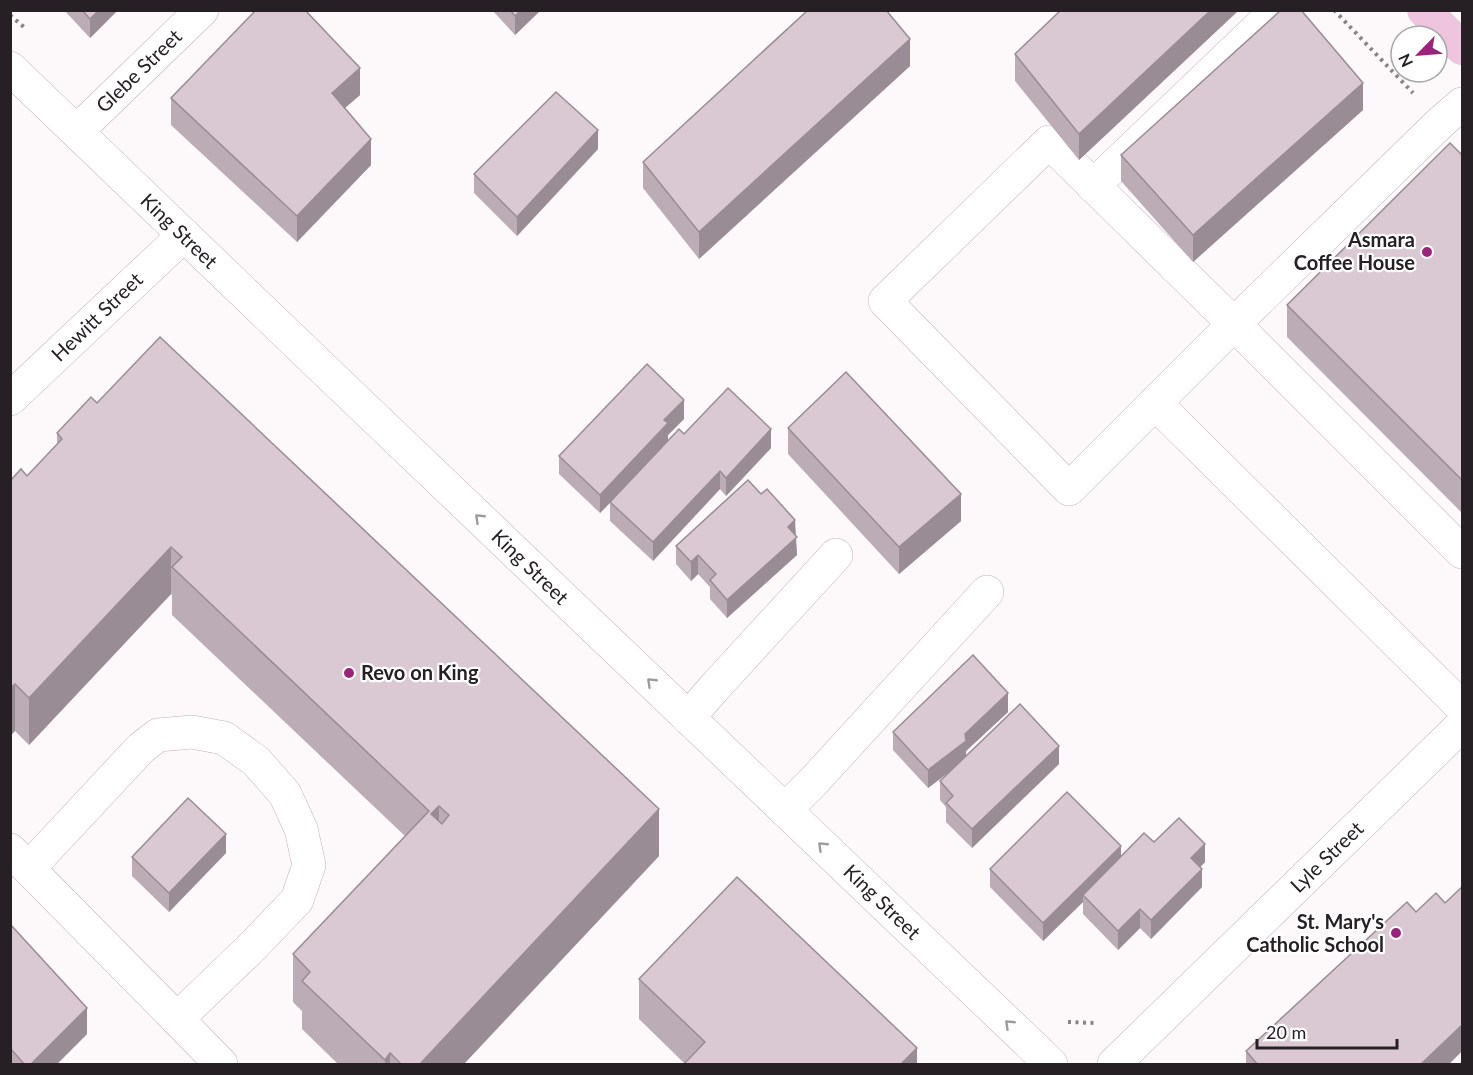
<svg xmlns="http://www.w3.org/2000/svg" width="1473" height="1075" font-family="Lato,sans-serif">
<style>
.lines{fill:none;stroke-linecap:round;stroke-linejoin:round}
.minor-casing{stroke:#c3b1bc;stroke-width:34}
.major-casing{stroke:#d8d7d8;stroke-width:34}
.path{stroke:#888386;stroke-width:4;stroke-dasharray:3 4.5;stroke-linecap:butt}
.minor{stroke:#fff;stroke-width:33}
.major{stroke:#eec4df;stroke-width:33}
.wall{fill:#bbacb5}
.shaded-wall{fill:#998c94}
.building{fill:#dac8d3;stroke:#998c94;stroke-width:1.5;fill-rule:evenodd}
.oneway{stroke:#9d9b9c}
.poi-dot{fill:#9c237b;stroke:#fff;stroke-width:2}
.labels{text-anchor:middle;stroke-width:4.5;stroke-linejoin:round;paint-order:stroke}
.street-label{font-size:20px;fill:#262024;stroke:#fff}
.poi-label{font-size:20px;font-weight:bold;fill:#262024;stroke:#fff;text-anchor:end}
</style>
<rect width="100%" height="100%" fill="#fdf9fb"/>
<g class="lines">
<defs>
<g id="minor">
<path d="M 10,68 L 311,357 L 1051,1064"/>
<path d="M 1462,104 L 1441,122 L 1234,324 L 1462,552"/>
<path d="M 77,131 L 202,10"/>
<path d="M 1049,142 L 1234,324 L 1069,489 L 885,301 Z"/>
<path d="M 1093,186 L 1277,10"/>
<path d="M 10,399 L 184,235"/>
<path d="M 1155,403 L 1462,707"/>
<path d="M 688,718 L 714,688 L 836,555"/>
<path d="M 785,810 L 813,782 L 987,592"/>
<path d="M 10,850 L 177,1019 L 251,948 L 297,900 L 309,865 L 301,829 L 285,794 L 256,761 L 224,738 L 192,732 L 158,735 L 141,748 L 29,868"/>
<path d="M 177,1019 L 221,1064"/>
<path d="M 1114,1064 L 1462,725"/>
</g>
<path id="major" d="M 1424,10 L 1462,48"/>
</defs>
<use href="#minor" class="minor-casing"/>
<use href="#major" class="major-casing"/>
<g class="path">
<path d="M 1334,10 L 1413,93"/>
<path d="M 10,15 L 25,28"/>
<path d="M 1068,1022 L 1096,1023"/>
</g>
<use href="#minor" class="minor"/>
<use href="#major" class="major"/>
</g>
<g class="wall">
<path d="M 64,10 L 118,10 L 90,38 Z"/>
<path d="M 492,10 L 541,10 L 515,35 Z"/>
<path d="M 1239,10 L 1079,160 L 1015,81 L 1015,54 Z"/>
<path d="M 910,66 L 699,259 L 643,188 L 643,162 Z"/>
<path d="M 360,95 L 345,108 L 371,165 L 297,242 L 171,125 L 171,98 Z"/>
<path d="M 1363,110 L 1193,262 L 1121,181 L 1121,155 Z"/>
<path d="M 598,149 L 517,236 L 474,193 L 474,174 Z"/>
<path d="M 1462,155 L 1462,513 L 1287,337 L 1287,305 Z"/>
<path d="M 97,403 L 659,856 L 463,1065 L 339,1065 L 302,1029 L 302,1011 L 293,1002 L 293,954 L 405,836 L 172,615 L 172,595 L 171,594 L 29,745 L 15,731 L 10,736 L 10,481 L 27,476 L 57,445 L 57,433 Z"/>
<path d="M 684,419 L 668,435 L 668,440 L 684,434 L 771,448 L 726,496 L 720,489 L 653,561 L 610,521 L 610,503 L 600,513 L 559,474 L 559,456 Z"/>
<path d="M 788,428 L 961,521 L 899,574 L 788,454 Z"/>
<path d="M 795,535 L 797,555 L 727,618 L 710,599 L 710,587 L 698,574 L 691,581 L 676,564 L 676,546 Z"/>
<path d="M 1008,712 L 966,751 L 966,756 L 1059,764 L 972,848 L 946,822 L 946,807 L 940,800 L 940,781 L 948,773 L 928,788 L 893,750 L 893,732 Z"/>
<path d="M 1154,842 L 1205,862 L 1200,867 L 1202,887 L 1151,939 L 1140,928 L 1118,950 L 1083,914 L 1083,902 L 1043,941 L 990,887 L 990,869 L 1121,857 Z"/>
<path d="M 226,853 L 169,912 L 132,876 L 132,857 Z"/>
<path d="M 10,924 L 87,1034 L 56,1065 L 10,1065 Z"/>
<path d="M 639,979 L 917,1065 L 684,1063 L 639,1019 Z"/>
<path d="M 1246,1051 L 1462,1051 L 1448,1065 L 1246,1065 Z"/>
</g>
<g class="shaded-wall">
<path d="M 99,10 L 118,10 L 90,38 L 90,19 Z"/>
<path d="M 521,10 L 541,10 L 515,35 L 515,16 Z"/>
<path d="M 1211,10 L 1239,10 L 1079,160 L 1079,134 Z"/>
<path d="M 910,39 L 910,66 L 699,259 L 699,232 Z"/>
<path d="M 360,68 L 360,95 L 332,119 L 332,93 Z"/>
<path d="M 1363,83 L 1363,110 L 1193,262 L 1193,235 Z"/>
<path d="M 598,130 L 598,149 L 517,236 L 517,217 Z"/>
<path d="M 371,139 L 371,165 L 297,242 L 297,216 Z"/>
<path d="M 684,400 L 684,419 L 668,435 L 668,442 L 600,513 L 600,495 L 664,420 Z"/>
<path d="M 771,429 L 771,448 L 726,496 L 726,478 Z"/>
<path d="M 720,471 L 720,489 L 653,561 L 653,542 Z"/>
<path d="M 961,494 L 961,521 L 899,574 L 899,547 Z"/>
<path d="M 795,520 L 797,555 L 727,618 L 727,600 L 788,527 Z"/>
<path d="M 171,547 L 171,594 L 29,745 L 29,698 Z"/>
<path d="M 698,555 L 698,574 L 691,581 L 691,562 Z"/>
<path d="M 15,684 L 15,731 L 10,736 L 10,688 Z"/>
<path d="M 1008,693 L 1008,712 L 966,751 L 966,759 L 928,788 L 928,770 Z"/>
<path d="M 1059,746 L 1059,764 L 972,848 L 972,829 Z"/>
<path d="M 439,806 L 439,853 L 431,814 Z"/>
<path d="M 659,809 L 659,856 L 463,1065 L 419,1065 Z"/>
<path d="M 226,834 L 226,853 L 169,912 L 169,893 Z"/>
<path d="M 1205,844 L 1205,862 L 1191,877 L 1191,858 Z"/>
<path d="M 1121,846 L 1121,865 L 1083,895 L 1083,902 L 1043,941 L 1043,923 Z"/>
<path d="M 1202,869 L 1202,887 L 1151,939 L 1151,920 Z"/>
<path d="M 1140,909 L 1140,928 L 1118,950 L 1118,931 Z"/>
<path d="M 87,1008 L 87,1034 L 56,1065 L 30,1065 Z"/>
<path d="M 1462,1025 L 1462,1051 L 1448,1065 L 1420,1065 Z"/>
<path d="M 917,1048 L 917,1065 L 902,1065 L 902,1063 Z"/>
<path d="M 390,1053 L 390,1065 L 385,1065 L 385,1060 Z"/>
</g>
<g class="building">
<path d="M 82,10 L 99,10 L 90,19 Z"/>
<path d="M 256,10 L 305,10 L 360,68 L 332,93 L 371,139 L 297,216 L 171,98 Z"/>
<path d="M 510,10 L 521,10 L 515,16 Z"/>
<path d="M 808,10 L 886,10 L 910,39 L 699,232 L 643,162 Z"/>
<path d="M 1061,10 L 1211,10 L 1079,134 L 1015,54 Z"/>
<path d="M 1281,10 L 1301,10 L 1363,83 L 1193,235 L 1121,155 Z"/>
<path d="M 556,92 L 598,130 L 517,217 L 474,174 Z"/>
<path d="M 1450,143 L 1462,155 L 1462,480 L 1287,305 Z"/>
<path d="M 160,337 L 659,809 L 419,1065 L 402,1065 L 390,1053 L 385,1060 L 302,981 L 310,972 L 293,954 L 429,811 L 172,567 L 182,557 L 171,547 L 29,698 L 15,684 L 10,688 L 10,481 L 21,469 L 27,476 L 62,439 L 57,433 L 91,397 L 97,403 ZM 439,806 L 449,815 L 442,824 L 431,814 Z"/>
<path d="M 647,364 L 684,400 L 664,420 L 668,423 L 600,495 L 559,456 Z"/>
<path d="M 846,372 L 961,494 L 899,547 L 788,428 Z"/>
<path d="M 728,388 L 771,429 L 726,478 L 720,471 L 653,542 L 610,502 L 679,429 L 684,434 Z"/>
<path d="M 748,480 L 761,494 L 767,489 L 795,520 L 788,527 L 797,537 L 727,600 L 710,580 L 716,574 L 698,555 L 691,562 L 676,546 Z"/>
<path d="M 973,655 L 1008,693 L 965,734 L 966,741 L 928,770 L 893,732 Z"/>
<path d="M 1020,704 L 1059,746 L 972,829 L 946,803 L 953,796 L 940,781 Z"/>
<path d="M 1067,792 L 1121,846 L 1043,923 L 990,869 Z"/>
<path d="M 188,798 L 226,834 L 169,893 L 132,857 Z"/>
<path d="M 1179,818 L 1205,844 L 1191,858 L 1202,869 L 1151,920 L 1140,909 L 1118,931 L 1083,895 L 1144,833 L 1154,842 Z"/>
<path d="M 737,877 L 917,1048 L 902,1063 L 904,1065 L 683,1065 L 705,1042 L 639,979 Z"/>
<path d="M 1462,887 L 1462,1025 L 1420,1065 L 1258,1065 L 1246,1051 L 1407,902 L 1416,912 L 1436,893 L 1445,903 Z"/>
<path d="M 10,924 L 87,1008 L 30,1065 L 25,1065 L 10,1048 Z"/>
</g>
<defs><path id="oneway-chevron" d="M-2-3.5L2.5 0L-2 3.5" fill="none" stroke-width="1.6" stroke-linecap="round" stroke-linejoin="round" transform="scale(1.5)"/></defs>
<g class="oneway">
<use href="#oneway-chevron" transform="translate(479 518) rotate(-136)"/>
<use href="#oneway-chevron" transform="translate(651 682) rotate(-136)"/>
<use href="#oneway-chevron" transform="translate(822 846) rotate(-136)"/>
<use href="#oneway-chevron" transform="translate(1009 1024) rotate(-136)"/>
</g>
<g class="poi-dot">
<circle cx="1427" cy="252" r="6"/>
<circle cx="349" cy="673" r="6"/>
<circle cx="1396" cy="933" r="6"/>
</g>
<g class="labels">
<g class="street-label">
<text transform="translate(139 71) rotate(-44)" y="7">Glebe Street</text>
<text transform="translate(179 231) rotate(44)" y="7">King Street</text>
<text transform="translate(97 317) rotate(-44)" y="7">Hewitt Street</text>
<text transform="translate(530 567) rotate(44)" y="7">King Street</text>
<text transform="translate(1327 857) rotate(-44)" y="7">Lyle Street</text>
<text transform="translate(882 902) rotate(44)" y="7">King Street</text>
</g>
<g class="poi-label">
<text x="1415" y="247">Asmara<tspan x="1415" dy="23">Coffee House</tspan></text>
<text x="361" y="680" text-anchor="start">Revo on King</text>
<text x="1384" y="929">St. Mary's<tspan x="1384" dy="23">Catholic School</tspan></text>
</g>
</g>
<rect width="1473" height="1075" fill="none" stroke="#262024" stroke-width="24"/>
<g transform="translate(1419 54) rotate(245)"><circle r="28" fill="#ffffff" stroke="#a8a6a7" stroke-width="1.5"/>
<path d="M0-4.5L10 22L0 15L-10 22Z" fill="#9c237b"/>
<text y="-9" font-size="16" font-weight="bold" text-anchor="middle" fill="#262024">N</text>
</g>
<path d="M1257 1039v9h140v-9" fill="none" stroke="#262024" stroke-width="3"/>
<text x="1266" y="1039" font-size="18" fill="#262024" stroke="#ffffff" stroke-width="4.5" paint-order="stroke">20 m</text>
</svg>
